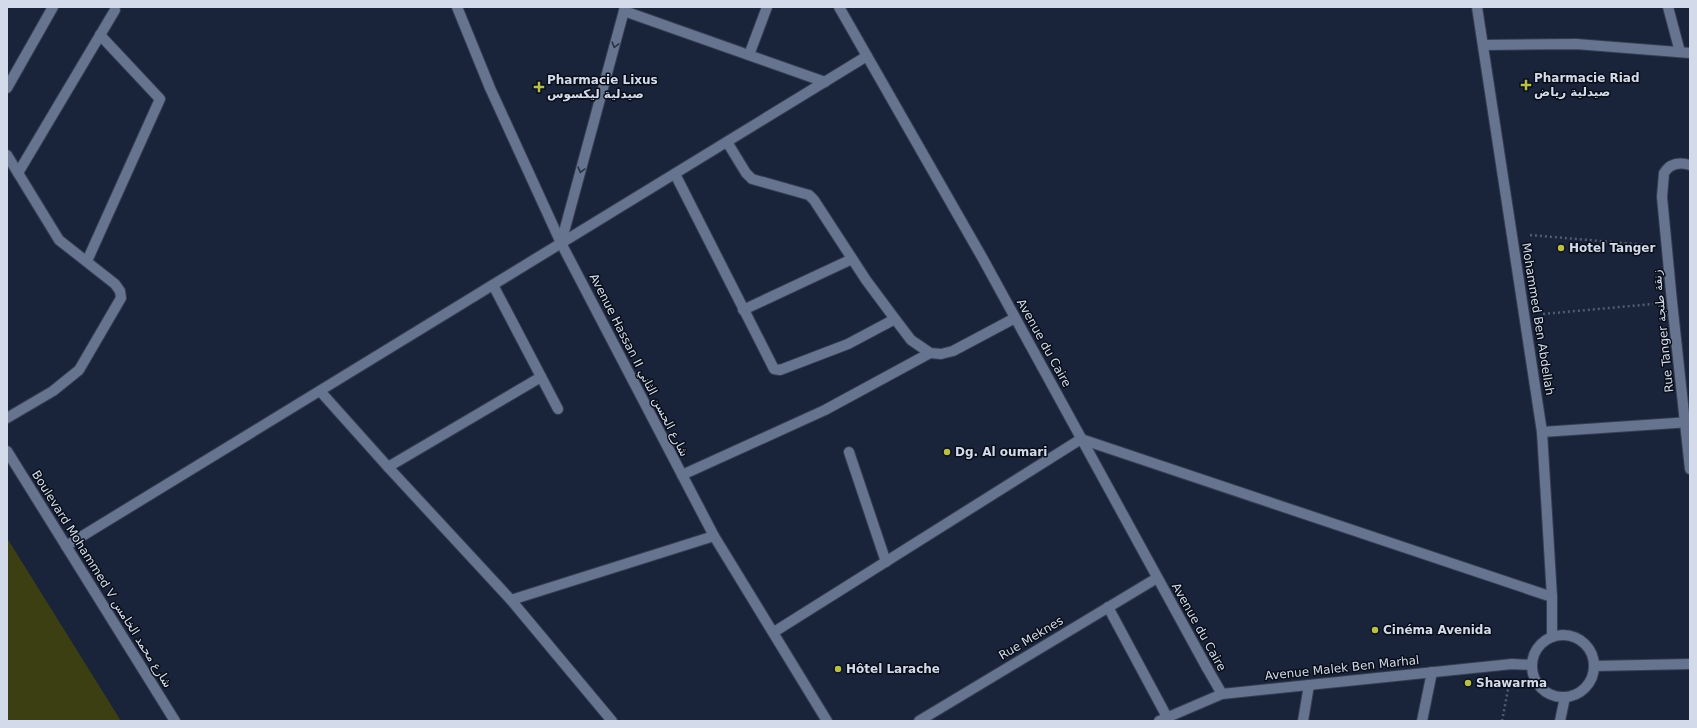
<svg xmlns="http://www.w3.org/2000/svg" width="1697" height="728" font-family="'DejaVu Sans','Noto Naskh Arabic',sans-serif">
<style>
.green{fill:#3c3f12}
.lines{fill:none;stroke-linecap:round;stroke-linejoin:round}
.service-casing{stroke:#363e52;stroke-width:12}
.pedestrian-casing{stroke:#363e52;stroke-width:12}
.minor-casing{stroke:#363e52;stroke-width:12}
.tertiary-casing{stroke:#363e52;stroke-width:12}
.path{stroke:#525c71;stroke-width:2.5;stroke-dasharray:2 3;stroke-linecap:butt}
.service{stroke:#66748f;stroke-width:10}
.pedestrian{stroke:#66748f;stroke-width:10}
.minor{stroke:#66748f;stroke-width:10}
.tertiary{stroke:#66748f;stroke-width:10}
.oneway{stroke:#2a3242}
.poi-dot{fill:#b9c046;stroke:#090e18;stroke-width:1.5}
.labels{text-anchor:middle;stroke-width:3;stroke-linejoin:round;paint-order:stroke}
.poi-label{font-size:12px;font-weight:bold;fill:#d3dbeb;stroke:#090e18;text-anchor:start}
.street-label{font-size:12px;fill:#d3dbeb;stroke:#090e18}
</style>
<rect width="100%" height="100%" fill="#19243b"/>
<path class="green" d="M 7,538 L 121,721 L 7,721 Z"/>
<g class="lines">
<defs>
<g id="service">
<path d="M 743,310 L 852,259"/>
<path d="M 849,452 L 886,562"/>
</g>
<g id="pedestrian">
<path d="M 561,243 L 714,536 L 827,721"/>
<path d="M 682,475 L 825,410 L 930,353"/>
<path d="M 511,600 L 714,536"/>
<path d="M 1108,607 L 1167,717"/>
<path d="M 1207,668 L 1222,694"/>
<path d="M 919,721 L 1157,578"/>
<path d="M 1159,721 L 1222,694 L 1512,664 L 1532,665"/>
<path d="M 1303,721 L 1309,685"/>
<path d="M 1422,721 L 1432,672"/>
</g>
<g id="minor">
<path d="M 457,7 L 490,88 L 561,243"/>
<path d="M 839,7 L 983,259 L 1207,668"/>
<path d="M 1668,7 L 1680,52"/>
<path d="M 624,11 L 825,82"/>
<path d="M 1484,45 L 1576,44 L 1690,53"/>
<path d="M 749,55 L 767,7"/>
<path d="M 7,88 L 53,7"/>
<path d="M 727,142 L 746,173 L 752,179 L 809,195 L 814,200 L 866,280 L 895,319 L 911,340 L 930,353 L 941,354 L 953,351 L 1015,318"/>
<path d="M 7,155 L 59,240 L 115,284 L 120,291 L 121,298 L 79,370 L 53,391 L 7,418"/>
<path d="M 1690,165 C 1680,162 1670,163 1664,173 L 1662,197 L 1672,302 L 1690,469"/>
<path d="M 18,173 L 115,10"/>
<path d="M 675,174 L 774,369 L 780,370 L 848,344 L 895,319"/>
<path d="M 561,243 L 625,7"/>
<path d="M 87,261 L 160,99 L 100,35"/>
<path d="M 493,285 L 558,409"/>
<path d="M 320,391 L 388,467 L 511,600 L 612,721"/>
<path d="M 1542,432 L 1690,422"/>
<path d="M 388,467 L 541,377"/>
<path d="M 66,546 L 867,56"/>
<path d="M 774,632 L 1081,439 L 1552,597"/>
<path d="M 1594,666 L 1690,664"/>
</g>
<g id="tertiary">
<path d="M 1477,7 L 1542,432 L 1552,597 L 1552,637"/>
<path d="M 7,451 L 175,721"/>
<circle cx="1563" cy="666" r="31"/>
<path d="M 1560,721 L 1565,697"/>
</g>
</defs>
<use href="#service" class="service-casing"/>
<use href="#pedestrian" class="pedestrian-casing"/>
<use href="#minor" class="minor-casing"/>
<use href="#tertiary" class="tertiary-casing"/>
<g class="path">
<path d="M 1530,235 L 1647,245"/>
<path d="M 1543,314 L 1653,304"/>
<path d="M 1502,721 L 1509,684"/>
</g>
<use href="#service" class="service"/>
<use href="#pedestrian" class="pedestrian"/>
<use href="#minor" class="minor"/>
<use href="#tertiary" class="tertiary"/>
</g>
<defs><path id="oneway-chevron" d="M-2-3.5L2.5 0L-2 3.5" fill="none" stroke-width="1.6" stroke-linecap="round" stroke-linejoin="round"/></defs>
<g class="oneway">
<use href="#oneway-chevron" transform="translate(615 45) rotate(105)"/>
<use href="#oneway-chevron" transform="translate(581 170) rotate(105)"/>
</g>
<g class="poi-dot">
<path d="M1524 79h4v4h4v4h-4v4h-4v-4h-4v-4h4z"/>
<path d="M537 81h4v4h4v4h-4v4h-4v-4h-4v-4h4z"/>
<circle cx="1561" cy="248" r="4"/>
<circle cx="947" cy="452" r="4"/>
<circle cx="1375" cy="630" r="4"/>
<circle cx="838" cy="669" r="4"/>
<circle cx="1468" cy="683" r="4"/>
</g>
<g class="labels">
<g class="poi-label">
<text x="1534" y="82">Pharmacie Riad<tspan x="1534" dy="14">صيدلية رياض</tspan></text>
<text x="547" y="84">Pharmacie Lixus<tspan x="547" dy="14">صيدلية ليكسوس</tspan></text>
<text x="1569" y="252">Hotel Tanger</text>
<text x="955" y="456">Dg. Al oumari</text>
<text x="1383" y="634">Cinéma Avenida</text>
<text x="846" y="673">Hôtel Larache</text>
<text x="1476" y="687">Shawarma</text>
</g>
<g class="street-label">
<text transform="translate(1538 319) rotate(81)" y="4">Mohammed Ben Abdellah</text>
<text transform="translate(1663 331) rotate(-96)" y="4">Rue Tanger زنقة طنجة</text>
<text transform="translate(1044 343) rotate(61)" y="4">Avenue du Caire</text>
<text transform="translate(639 365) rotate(63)" y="4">Avenue Hassan II شارع الحسن الثاني</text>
<text transform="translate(102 579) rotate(58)" y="4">Boulevard Mohammed V شارع محمد الخامس</text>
<text transform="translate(1199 627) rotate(61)" y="4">Avenue du Caire</text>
<text transform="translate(1031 638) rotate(-31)" y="4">Rue Meknes</text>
<text transform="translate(1342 668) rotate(-6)" y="4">Avenue Malek Ben Marhal</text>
</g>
</g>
<rect width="1697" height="728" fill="none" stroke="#d3dbeb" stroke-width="16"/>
</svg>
